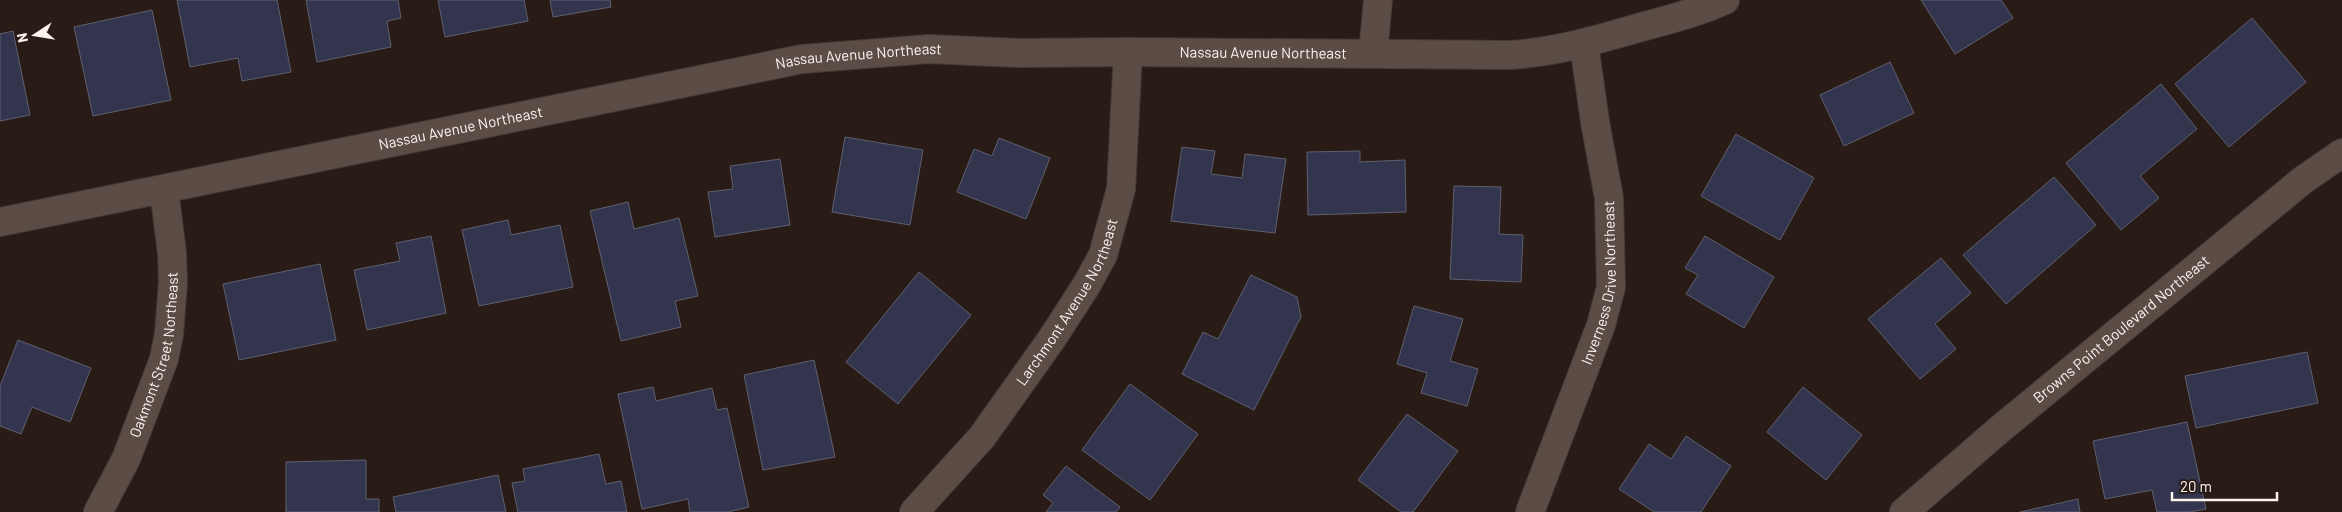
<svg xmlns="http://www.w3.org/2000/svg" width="2342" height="512" font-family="Barlow,sans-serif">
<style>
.building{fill:#33344d;stroke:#5f606f}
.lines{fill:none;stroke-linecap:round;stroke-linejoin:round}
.street-casing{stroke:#453a37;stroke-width:30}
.secondary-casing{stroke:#453a37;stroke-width:30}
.street{stroke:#5c4c46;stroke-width:28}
.secondary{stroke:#5c4c46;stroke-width:28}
.labels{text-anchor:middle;stroke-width:4;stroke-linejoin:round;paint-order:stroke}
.street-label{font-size:15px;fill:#fcf3ef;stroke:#291c16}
</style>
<rect width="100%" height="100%" fill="#291c16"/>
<g class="building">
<path d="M 177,0 L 277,0 L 291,72 L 242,81 L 238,58 L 190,67 Z"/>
<path d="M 306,0 L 398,0 L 401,18 L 387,21 L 391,47 L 317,62 Z"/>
<path d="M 438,0 L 524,0 L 528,21 L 445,37 Z"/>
<path d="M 550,0 L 610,0 L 611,7 L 553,17 Z"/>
<path d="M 1921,0 L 2001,0 L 2013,18 L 1955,54 Z"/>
<path d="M 152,10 L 171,100 L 93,116 L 74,27 Z"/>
<path d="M 2252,18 L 2306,82 L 2229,147 L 2175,84 Z"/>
<path d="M 13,31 L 30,115 L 0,121 L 0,34 Z"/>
<path d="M 1890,62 L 1914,113 L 1844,146 L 1820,95 Z"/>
<path d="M 2161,84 L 2197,129 L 2140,176 L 2159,198 L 2121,230 L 2066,163 Z"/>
<path d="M 1736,134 L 1814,178 L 1780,240 L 1701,196 Z"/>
<path d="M 845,137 L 923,150 L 910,225 L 832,212 Z"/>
<path d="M 999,138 L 1050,158 L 1026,219 L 957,192 L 974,149 L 992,156 Z"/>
<path d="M 1182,147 L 1215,151 L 1211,174 L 1242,178 L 1245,154 L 1286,159 L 1275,233 L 1171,221 Z"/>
<path d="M 1360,151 L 1360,162 L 1405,160 L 1406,212 L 1308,215 L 1307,152 Z"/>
<path d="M 780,159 L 790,225 L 715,237 L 708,192 L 733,189 L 730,166 Z"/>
<path d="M 2054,177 L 2096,225 L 2006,304 L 1963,255 Z"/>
<path d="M 1454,186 L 1501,187 L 1499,234 L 1523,235 L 1521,282 L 1450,279 Z"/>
<path d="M 628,202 L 634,229 L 679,218 L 698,296 L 675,301 L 681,327 L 621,341 L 590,211 Z"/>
<path d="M 508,220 L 511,235 L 560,225 L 573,287 L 479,306 L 462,230 Z"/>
<path d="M 431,236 L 446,313 L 367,330 L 354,270 L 400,261 L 396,243 Z"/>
<path d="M 1705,236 L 1774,277 L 1744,328 L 1686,294 L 1698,275 L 1685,268 Z"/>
<path d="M 1941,258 L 1971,293 L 1935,324 L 1956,349 L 1920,379 L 1868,319 Z"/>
<path d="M 320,264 L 336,340 L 239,360 L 223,284 Z"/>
<path d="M 919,272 L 971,315 L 898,404 L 846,362 Z"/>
<path d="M 1251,275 L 1297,297 L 1301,317 L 1254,410 L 1182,374 L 1203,332 L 1218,339 Z"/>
<path d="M 1414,306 L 1463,319 L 1450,361 L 1478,369 L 1467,406 L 1421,393 L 1427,373 L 1397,364 Z"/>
<path d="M 18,340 L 91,368 L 70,422 L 32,407 L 21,434 L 0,426 L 0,386 Z"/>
<path d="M 2307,352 L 2318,403 L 2196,428 L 2185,376 Z"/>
<path d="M 814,360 L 835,457 L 763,470 L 744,375 Z"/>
<path d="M 1130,384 L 1198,434 L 1150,500 L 1082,450 Z"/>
<path d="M 653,387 L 656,401 L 712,388 L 717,410 L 727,408 L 749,507 L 728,512 L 690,512 L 688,499 L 642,509 L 618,394 Z"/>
<path d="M 1803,387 L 1862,435 L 1826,480 L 1767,432 Z"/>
<path d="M 1407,414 L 1458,451 L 1413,512 L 1401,512 L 1358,480 Z"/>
<path d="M 2187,422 L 2206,509 L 2189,512 L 2157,512 L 2152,490 L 2105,499 L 2093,441 Z"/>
<path d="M 1686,436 L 1731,466 L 1701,512 L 1654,512 L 1619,489 L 1649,444 L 1671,459 Z"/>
<path d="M 599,454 L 606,484 L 621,481 L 627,512 L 518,512 L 512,483 L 525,481 L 523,469 Z"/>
<path d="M 366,460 L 366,499 L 379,499 L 379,512 L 286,512 L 286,462 Z"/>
<path d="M 1066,466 L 1120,507 L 1116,512 L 1046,512 L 1053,503 L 1043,495 Z"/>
<path d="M 498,475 L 506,512 L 396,512 L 393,497 Z"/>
<path d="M 2078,499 L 2080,512 L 2020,512 Z"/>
</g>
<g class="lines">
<defs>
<g id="street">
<path d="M 1373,54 L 1378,0"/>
<path id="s1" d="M 0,222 L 802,59 L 929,49 L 1019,53 L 1128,52 L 1510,55 C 1557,52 1600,39 1645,26 C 1671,19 1699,12 1725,0"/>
<path id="s2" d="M 98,512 L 126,459 L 164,359 L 169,334 L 173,282 L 172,253 L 164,190"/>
<path id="s3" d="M 914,512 L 982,437 L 1051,340 L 1086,286 L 1103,255 L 1121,189 L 1128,52"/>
<path id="s4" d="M 1530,512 L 1601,325 L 1611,287 L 1609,198 L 1595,122 L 1584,44"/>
</g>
<g id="secondary">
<path id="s5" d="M 1904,512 L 2000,429 L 2303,180 L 2342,153"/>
</g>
</defs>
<use href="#street" class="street-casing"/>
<use href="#secondary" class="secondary-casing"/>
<use href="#street" class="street"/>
<use href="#secondary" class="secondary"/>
</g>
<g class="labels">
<g class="street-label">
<text dy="5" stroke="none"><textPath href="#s1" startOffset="1280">Nassau Avenue Northeast</textPath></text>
<text dy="5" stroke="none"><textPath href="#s1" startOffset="875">Nassau Avenue Northeast</textPath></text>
<text dy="5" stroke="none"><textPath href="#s1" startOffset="470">Nassau Avenue Northeast</textPath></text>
<text dy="5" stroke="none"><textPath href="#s4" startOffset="242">Inverness Drive Northeast</textPath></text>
<text dy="5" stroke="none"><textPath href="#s3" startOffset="262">Larchmont Avenue Northeast</textPath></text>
<text dy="5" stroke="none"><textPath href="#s5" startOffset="284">Browns Point Boulevard Northeast</textPath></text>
<text dy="5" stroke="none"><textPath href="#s2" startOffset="169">Oakmont Street Northeast</textPath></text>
</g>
</g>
<g transform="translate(35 35) rotate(258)" stroke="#291c16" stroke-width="4" paint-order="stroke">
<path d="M0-4L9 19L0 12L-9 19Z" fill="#fcf3ef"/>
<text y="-8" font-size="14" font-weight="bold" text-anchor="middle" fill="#fcf3ef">N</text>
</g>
<path d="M2172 492v8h105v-8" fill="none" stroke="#fcf3ef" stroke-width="2.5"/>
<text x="2180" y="492" font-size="15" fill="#fcf3ef" stroke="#291c16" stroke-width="4" paint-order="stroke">20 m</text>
</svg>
